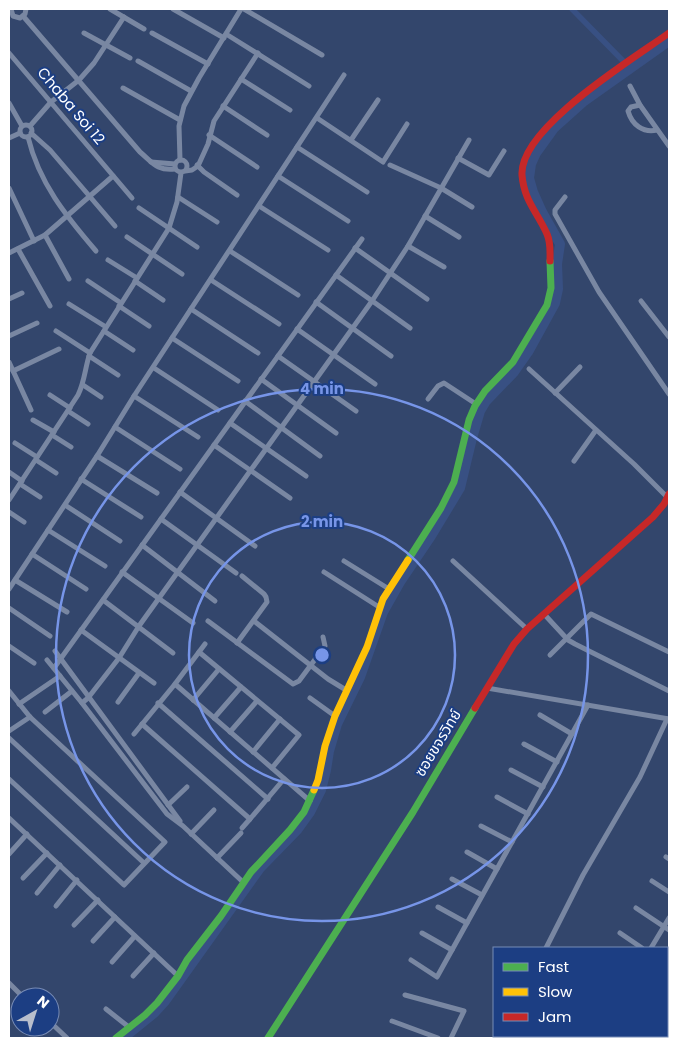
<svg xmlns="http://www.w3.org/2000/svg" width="678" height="1047" font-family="Poppins,'Noto Sans Thai',sans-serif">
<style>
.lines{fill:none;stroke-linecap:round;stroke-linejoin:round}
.canal{stroke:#385083;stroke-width:5.5}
.river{stroke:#385083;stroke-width:10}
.street{stroke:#7987a2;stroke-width:5}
.fast{stroke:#4caf50;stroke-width:7}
.slow{stroke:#ffc107;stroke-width:7}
.jam{stroke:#c62828;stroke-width:7}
.ring{fill:none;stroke:#7795e8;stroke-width:2.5}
.labels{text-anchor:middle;stroke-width:4;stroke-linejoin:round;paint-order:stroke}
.street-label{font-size:15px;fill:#fff;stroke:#1c3e83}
.centre{fill:#7795e8;stroke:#1c3e83;stroke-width:2.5}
.ring-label{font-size:15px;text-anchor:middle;font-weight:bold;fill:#7795e8;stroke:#1c3e83;stroke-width:4;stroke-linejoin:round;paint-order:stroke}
</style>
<rect width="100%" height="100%" fill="#33466c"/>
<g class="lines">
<path class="canal" d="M 572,9 L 630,68"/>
<path class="river" d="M 123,1038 L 154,1013 L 165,1001 L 260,868 L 297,830 L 310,812 L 321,790 L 326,770 L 329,751 L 337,724 L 360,677 L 383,612 L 400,582 L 431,536 L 460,488 L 472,438 L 480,411 L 486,401 L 514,372 L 528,352 L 555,303 L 558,289 L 557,264 L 560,244 L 542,212 L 533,192 L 529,178 L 531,164 L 536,153 L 554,128 L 583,102 L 669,41"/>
<g class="street">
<path d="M 11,9 L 13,16 L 20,18 L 25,14 L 26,9"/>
<path d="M 110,9 L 144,29"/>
<path d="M 173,9 L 224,38"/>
<path d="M 244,9 L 322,55"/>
<path d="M 23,16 L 140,152 C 153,163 157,171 175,169"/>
<path d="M 84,33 L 130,58"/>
<path d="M 152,33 L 208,64"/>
<path d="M 226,34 L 309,86"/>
<path d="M 9,53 L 132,198"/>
<path d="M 138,61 L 191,91"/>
<path d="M 241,79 L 290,110"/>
<path d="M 630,86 L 640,105 L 669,146"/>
<path d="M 123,88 L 180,120"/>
<path d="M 9,103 L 22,126"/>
<path d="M 640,105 L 631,107 L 628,111 C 632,125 643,133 657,130"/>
<path d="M 223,106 L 267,135"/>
<path d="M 317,118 L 383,162 L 407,124"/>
<circle cx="26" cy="131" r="6"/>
<path d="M 30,126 L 51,102 L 79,80 L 94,63 L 124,17"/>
<path d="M 31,133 L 50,150 L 115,226"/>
<path d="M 209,135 L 257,167"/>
<path d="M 28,137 C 39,183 66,216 96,251"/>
<path d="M 9,138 L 20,133"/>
<path d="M 351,140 L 378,100"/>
<path d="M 297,147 L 367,192"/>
<path d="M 458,158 L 489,175 L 504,151"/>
<circle cx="181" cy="166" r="6"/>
<path d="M 180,160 L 179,126 L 184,106 L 199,78 L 241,9"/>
<path d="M 151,162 L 175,164"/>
<path d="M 197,165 L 204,172 L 237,195"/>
<path d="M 390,165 L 441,188 L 472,207"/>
<path d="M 185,171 L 192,170 L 198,166 L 208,144 L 214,121 L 258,53"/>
<path d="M 278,176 L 348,221"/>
<path d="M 9,188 L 34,241"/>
<path d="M 178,197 L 217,222"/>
<path d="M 565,197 L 555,210 L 555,214 L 599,292 L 669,394"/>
<path d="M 259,206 L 328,250"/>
<path d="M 139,208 L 197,247"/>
<path d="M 425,216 L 459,237"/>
<path d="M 45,235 L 69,279"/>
<path d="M 127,237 L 182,274"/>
<path d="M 408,246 L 444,267"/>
<path d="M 355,248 L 427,299"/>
<path d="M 18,249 L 50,306"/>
<path d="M 230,251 L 298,295"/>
<path d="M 9,253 L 45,235 L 113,176"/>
<path d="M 108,260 L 137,278"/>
<path d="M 336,275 L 410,328"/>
<path d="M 211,280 L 279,324"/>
<path d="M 88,281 L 121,303"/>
<path d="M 135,281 L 163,300"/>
<path d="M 9,299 L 22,293"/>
<path d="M 641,301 L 669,337"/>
<path d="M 316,302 L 391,356"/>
<path d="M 69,304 L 106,327"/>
<path d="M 119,306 L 149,326"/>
<path d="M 191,309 L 258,353"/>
<path d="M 297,329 L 375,384"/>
<path d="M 56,331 L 90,353"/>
<path d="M 104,331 L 133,350"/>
<path d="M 9,336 L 37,323"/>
<path d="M 172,338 L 238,381"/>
<path d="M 89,356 L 118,375"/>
<path d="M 278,356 L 356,411"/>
<path d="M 9,362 L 31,410"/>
<path d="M 154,368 L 218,410"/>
<path d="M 529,369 L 634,464 L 668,498"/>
<path d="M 13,371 L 59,349"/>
<path d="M 261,379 L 336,433"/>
<path d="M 83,385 L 101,397"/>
<path d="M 555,393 L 580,367"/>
<path d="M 50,395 L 70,408"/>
<path d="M 134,396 L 198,437"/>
<path d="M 428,399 L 438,386 L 444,383 L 476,404"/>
<path d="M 245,401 L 320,456"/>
<path d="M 68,411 L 88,424"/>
<path d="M 33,420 L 54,432"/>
<path d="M 230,423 L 306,476"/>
<path d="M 115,427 L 180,469"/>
<path d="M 52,435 L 71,447"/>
<path d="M 15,443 L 37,457"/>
<path d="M 214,445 L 290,498"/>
<path d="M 97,456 L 157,493"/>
<path d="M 36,460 L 56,473"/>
<path d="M 574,461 L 596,430"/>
<path d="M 9,472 L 22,481"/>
<path d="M 81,479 L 141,517"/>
<path d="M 20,484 L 40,497"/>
<path d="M 180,492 L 255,546"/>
<path d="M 9,500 L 78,395 C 85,381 85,367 90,353 L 169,228 L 177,202 L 181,173"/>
<path d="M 65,505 L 120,541"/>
<path d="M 9,512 L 24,522"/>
<path d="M 161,519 L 236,573"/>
<path d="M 48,530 L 105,566"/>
<path d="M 142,545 L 215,601"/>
<path d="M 32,554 L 86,589"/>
<path d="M 344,561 L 389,589"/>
<path d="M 453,561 L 527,629"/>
<path d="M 122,572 L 193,623"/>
<path d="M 324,572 L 379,607"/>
<path d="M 15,580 L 67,612"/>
<path d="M 9,589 L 97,456 L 134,396 L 344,75"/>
<path d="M 103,600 L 173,653"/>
<path d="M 9,608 L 50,636"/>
<path d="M 544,614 L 568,640 L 575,644 L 669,691"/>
<path d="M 208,621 L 293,684 L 299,681 L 325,646 L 323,637"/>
<path d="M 254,621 L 328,679 L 346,690"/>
<path d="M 81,630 L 154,683"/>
<path d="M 237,643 L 267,602 L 266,597 L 264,594 L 242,576"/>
<path d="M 9,646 L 34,663"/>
<path d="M 55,651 L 180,821"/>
<path d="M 199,652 L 299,735 L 272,768"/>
<path d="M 550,655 L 591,614 L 669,652"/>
<path d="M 47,660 L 82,703 L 167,814 L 183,826 L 244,883"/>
<path d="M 54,668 L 362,239"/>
<path d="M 175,684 L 205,644"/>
<path d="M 487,688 L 669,719"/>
<path d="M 9,691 L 30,717 L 165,842 L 124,885 L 9,779"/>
<path d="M 310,698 L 335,716"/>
<path d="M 193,700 L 219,669"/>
<path d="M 118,702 L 139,673"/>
<path d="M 82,703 L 88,698 L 119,658 L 139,626 L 372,301 L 408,246 L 469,140"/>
<path d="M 158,703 L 268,799"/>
<path d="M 19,704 L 60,676"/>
<path d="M 45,712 L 72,691"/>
<path d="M 540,715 L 572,734"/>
<path d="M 214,718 L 241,687"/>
<path d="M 142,724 L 250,819 L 284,779"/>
<path d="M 9,731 L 30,717"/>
<path d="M 230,732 L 257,701"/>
<path d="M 134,734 L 175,684 L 310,801"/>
<path d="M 9,738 L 144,863"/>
<path d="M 524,744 L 557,762"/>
<path d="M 253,752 L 280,719"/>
<path d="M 511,770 L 543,787"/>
<path d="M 497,797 L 528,814"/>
<path d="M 168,805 L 187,787"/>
<path d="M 9,818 L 178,976"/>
<path d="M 481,826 L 512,842"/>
<path d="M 242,828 L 250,819"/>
<path d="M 191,834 L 214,810"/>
<path d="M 467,852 L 497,869"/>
<path d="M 9,854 L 27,834"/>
<path d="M 666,857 L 669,859"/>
<path d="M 217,858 L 241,833"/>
<path d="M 23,878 L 47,853"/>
<path d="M 452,879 L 482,895"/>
<path d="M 652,881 L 669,892"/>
<path d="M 37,893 L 60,865"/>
<path d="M 56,906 L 77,880"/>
<path d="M 438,907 L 467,923"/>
<path d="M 636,908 L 669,930"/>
<path d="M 74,925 L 98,900"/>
<path d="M 422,933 L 452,950"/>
<path d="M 620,933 L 642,948"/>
<path d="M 93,941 L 115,917"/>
<path d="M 546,948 L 583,875 L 640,777 L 667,719"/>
<path d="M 651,948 L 669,918"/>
<path d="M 411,960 L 437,977 L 588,705"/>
<path d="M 112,962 L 135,936"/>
<path d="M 667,963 L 669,964"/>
<path d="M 133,976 L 154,953"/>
<path d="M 9,983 L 23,997"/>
<path d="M 405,995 L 464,1011 L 451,1038"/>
<path d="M 106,1009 L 130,1028"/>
<path d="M 392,1021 L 438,1038"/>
<path d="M 50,1022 L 67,1038"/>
<path d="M 565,1036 L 570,1038"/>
<path d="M 621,1036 L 625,1038"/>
<path d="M 595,1038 L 597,1036"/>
</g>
<g class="fast">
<path d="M 408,560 L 441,508 L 454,482 L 469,420 L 475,406 L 485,391 L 513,362 L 547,305 L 551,288 L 550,261"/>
<path d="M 116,1038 L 145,1015 L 157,1003 L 178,976 L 187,960 L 221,916 L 251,872 L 290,830 L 304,812 L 314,790"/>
<path d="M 268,1038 L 413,812 L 475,708"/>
</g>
<path class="slow" d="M 314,790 L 318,780 L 325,746 L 335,716 L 367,647 L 383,599 L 408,560"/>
<g class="jam">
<path d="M 550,261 C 550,252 551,243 547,234 C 538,213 524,201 522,175 C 519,128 633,59 669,33"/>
<path d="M 475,708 L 514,644 L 527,629 L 653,517 L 664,504 L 669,494"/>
</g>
</g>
<g class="ring">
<circle cx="322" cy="655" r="133"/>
<circle cx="322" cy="655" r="266"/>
</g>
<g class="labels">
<g class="street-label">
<text transform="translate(71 106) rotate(50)" y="5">Chaba Soi 12</text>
<text transform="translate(438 743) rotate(-59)" y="5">ซอยขจรวิทย์</text>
</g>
</g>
<circle cx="322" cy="655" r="8" class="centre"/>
<g class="ring-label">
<text x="322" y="394">4 min</text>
<text x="322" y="527">2 min</text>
</g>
<rect width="678" height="1047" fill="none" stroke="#ffffff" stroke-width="20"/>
<rect x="493" y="947" width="175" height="90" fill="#1c3e83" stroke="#778bb5"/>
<rect x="503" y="963" width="25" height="8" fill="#4caf50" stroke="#778bb5"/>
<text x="538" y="972" font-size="15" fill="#ffffff">Fast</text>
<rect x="503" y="988" width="25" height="8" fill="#ffc107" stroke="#778bb5"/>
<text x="538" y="997" font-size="15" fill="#ffffff">Slow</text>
<rect x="503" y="1013" width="25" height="8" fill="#c62828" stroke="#778bb5"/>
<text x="538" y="1022" font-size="15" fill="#ffffff">Jam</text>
<g transform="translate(35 1012) rotate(39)"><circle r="24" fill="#1c3e83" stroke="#778bb5"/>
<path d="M0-4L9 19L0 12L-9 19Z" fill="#b8becc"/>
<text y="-8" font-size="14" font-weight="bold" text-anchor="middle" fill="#ffffff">N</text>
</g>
</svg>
